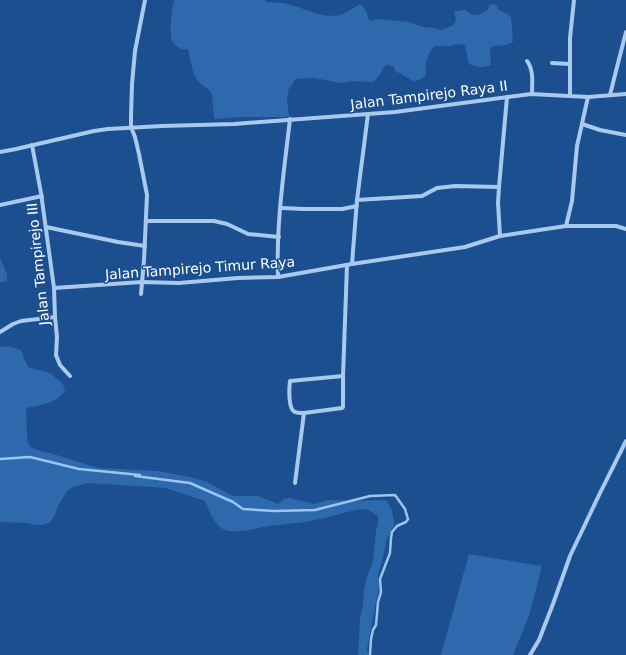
<svg xmlns="http://www.w3.org/2000/svg" width="626" height="655" font-family="'DejaVu Sans',sans-serif">
<style>
.green{fill:#2e69ad}
.lines{fill:none;stroke-linecap:round;stroke-linejoin:round}
.stream{stroke:#9cc4f0;stroke-width:2.5}
.street{stroke:#a9c9ee;stroke-width:4}
.labels{text-anchor:middle;stroke-width:3;stroke-linejoin:round;paint-order:stroke}
.street-label{font-size:14px;fill:#fff;stroke:#1b4f8f}
</style>
<rect width="100%" height="100%" fill="#1b4f8f"/>
<g class="green">
<path d="M 174,0 L 265,0 L 266,2 C 273,3 280,2 288,4 C 304,8 323,19 340,15 C 347,13 353,8 360,4 C 367,9 366,13 370,21 L 377,19 L 409,22 L 423,27 L 434,28 L 441,30 L 454,25 L 456,19 L 454,12 C 457,11 461,10 464,10 C 469,11 470,16 476,15 C 480,15 484,12 488,10 L 489,5 L 495,4 L 499,10 L 509,15 L 511,18 L 513,41 C 509,47 499,45 493,46 L 490,48 L 491,65 C 485,67 473,69 468,62 C 468,61 467,56 467,55 C 466,51 465,48 466,45 L 457,44 L 449,46 L 434,46 C 428,55 424,63 426,75 L 421,79 L 415,81 L 411,80 L 400,73 L 396,72 L 393,66 L 387,65 L 384,67 L 379,76 L 374,81 L 371,82 L 352,81 L 342,83 L 314,78 L 295,79 L 292,86 L 289,88 L 288,92 L 287,99 L 289,117 L 242,117 L 214,119 L 212,94 C 209,88 202,86 198,81 C 192,73 190,58 188,49 C 182,50 175,47 172,41 C 169,34 172,8 174,0 Z"/>
<path d="M 0,258 L 7,274 L 7,281 L 0,282 Z"/>
<path d="M 8,346 L 21,350 L 28,367 L 50,373 L 63,384 L 65,391 C 55,404 41,405 26,408 L 27,434 L 27,441 L 30,447 C 36,450 42,452 50,453 L 98,468 L 158,471 L 190,477 L 207,482 L 233,496 L 258,496 L 278,504 C 282,500 284,498 290,498 L 314,504 L 328,500 L 335,500 L 356,501 L 383,500 L 387,501 L 392,511 L 394,522 L 394,525 L 386,542 L 384,553 L 378,576 L 379,587 L 367,649 L 368,655 L 358,655 L 360,618 L 363,605 L 364,590 L 367,576 L 373,562 L 376,531 L 378,524 L 378,516 C 374,514 369,509 365,509 C 353,509 332,517 320,519 C 303,523 285,524 268,526 C 258,528 232,535 223,529 C 213,524 209,510 205,501 L 166,488 L 88,483 L 73,487 L 67,491 L 59,504 L 54,517 L 49,523 L 42,525 L 35,525 L 28,523 L 0,522 L 0,347 Z"/>
<path d="M 469,554 L 542,566 L 529,616 L 513,655 L 441,655 Z"/>
</g>
<g class="lines">
<path class="stream" d="M 0,459 L 30,457 L 79,469 L 140,475 L 135,476 L 190,483 L 233,502 L 243,509 L 274,511 L 315,510 L 370,496 L 395,495 L 405,509 L 408,519 L 406,522 L 397,526 L 392,532 L 391,538 L 390,553 L 380,579 L 381,592 L 378,602 L 376,625 L 373,630 L 371,639 L 370,655"/>
<g class="street">
<path d="M 527,61 C 534,70 532,83 532,94"/>
<path d="M 552,63 L 570,64"/>
<path d="M 610,95 L 615,75 L 626,32"/>
<path d="M 570,96 L 570,38 L 574,0"/>
<path d="M 582,124 L 600,130 L 626,135"/>
<path d="M 32,145 L 41,193 L 54,288 L 55,317 L 57,337 L 56,355 L 60,365 L 70,376"/>
<path d="M 0,152 L 16,149 L 94,131 L 108,129 L 162,126 L 234,124 L 395,112 L 531,94 L 588,97 L 626,94"/>
<path d="M 357,200 L 422,196 L 437,188 L 455,186 L 499,187"/>
<path d="M 0,205 L 42,196"/>
<path d="M 281,208 L 304,209 L 342,209 L 357,206"/>
<path d="M 146,221 L 214,221 L 227,224 L 244,232 L 248,234 L 279,237"/>
<path d="M 566,226 L 572,201 L 577,146 L 588,97"/>
<path d="M 46,227 L 118,242 L 145,246"/>
<path d="M 500,236 L 498,203 L 499,187 L 507,97"/>
<path d="M 352,264 L 357,200 L 368,114"/>
<path d="M 278,277 C 276,224 284,171 290,119"/>
<path d="M 54,288 L 142,282 L 179,283 L 238,278 L 278,277 L 352,264 L 465,247 L 500,236 L 566,226 L 616,226 L 626,229"/>
<path d="M 141,294 L 144,260 L 147,195 L 139,154 L 135,137 L 131,127 L 131,116 L 132,84 L 135,51 L 145,0"/>
<path d="M 0,332 L 13,324 L 21,321 L 55,317"/>
<path d="M 304,413 C 302,413 297,413 295,412 C 288,410 289,387 290,381 L 343,376"/>
<path d="M 295,483 L 304,413 L 342,408 L 343,407 L 343,376 L 347,265"/>
<path d="M 530,655 L 539,640 L 553,604 L 570,556 L 600,493 L 626,441"/>
</g>
</g>
<g class="labels">
<g class="street-label">
<text transform="translate(429 95) rotate(-7)" y="5">Jalan Tampirejo Raya II</text>
<text transform="translate(38 264) rotate(-96)" y="5">Jalan Tampirejo III</text>
<text transform="translate(200 268) rotate(-4)" y="5">Jalan Tampirejo Timur Raya</text>
</g>
</g>
</svg>
